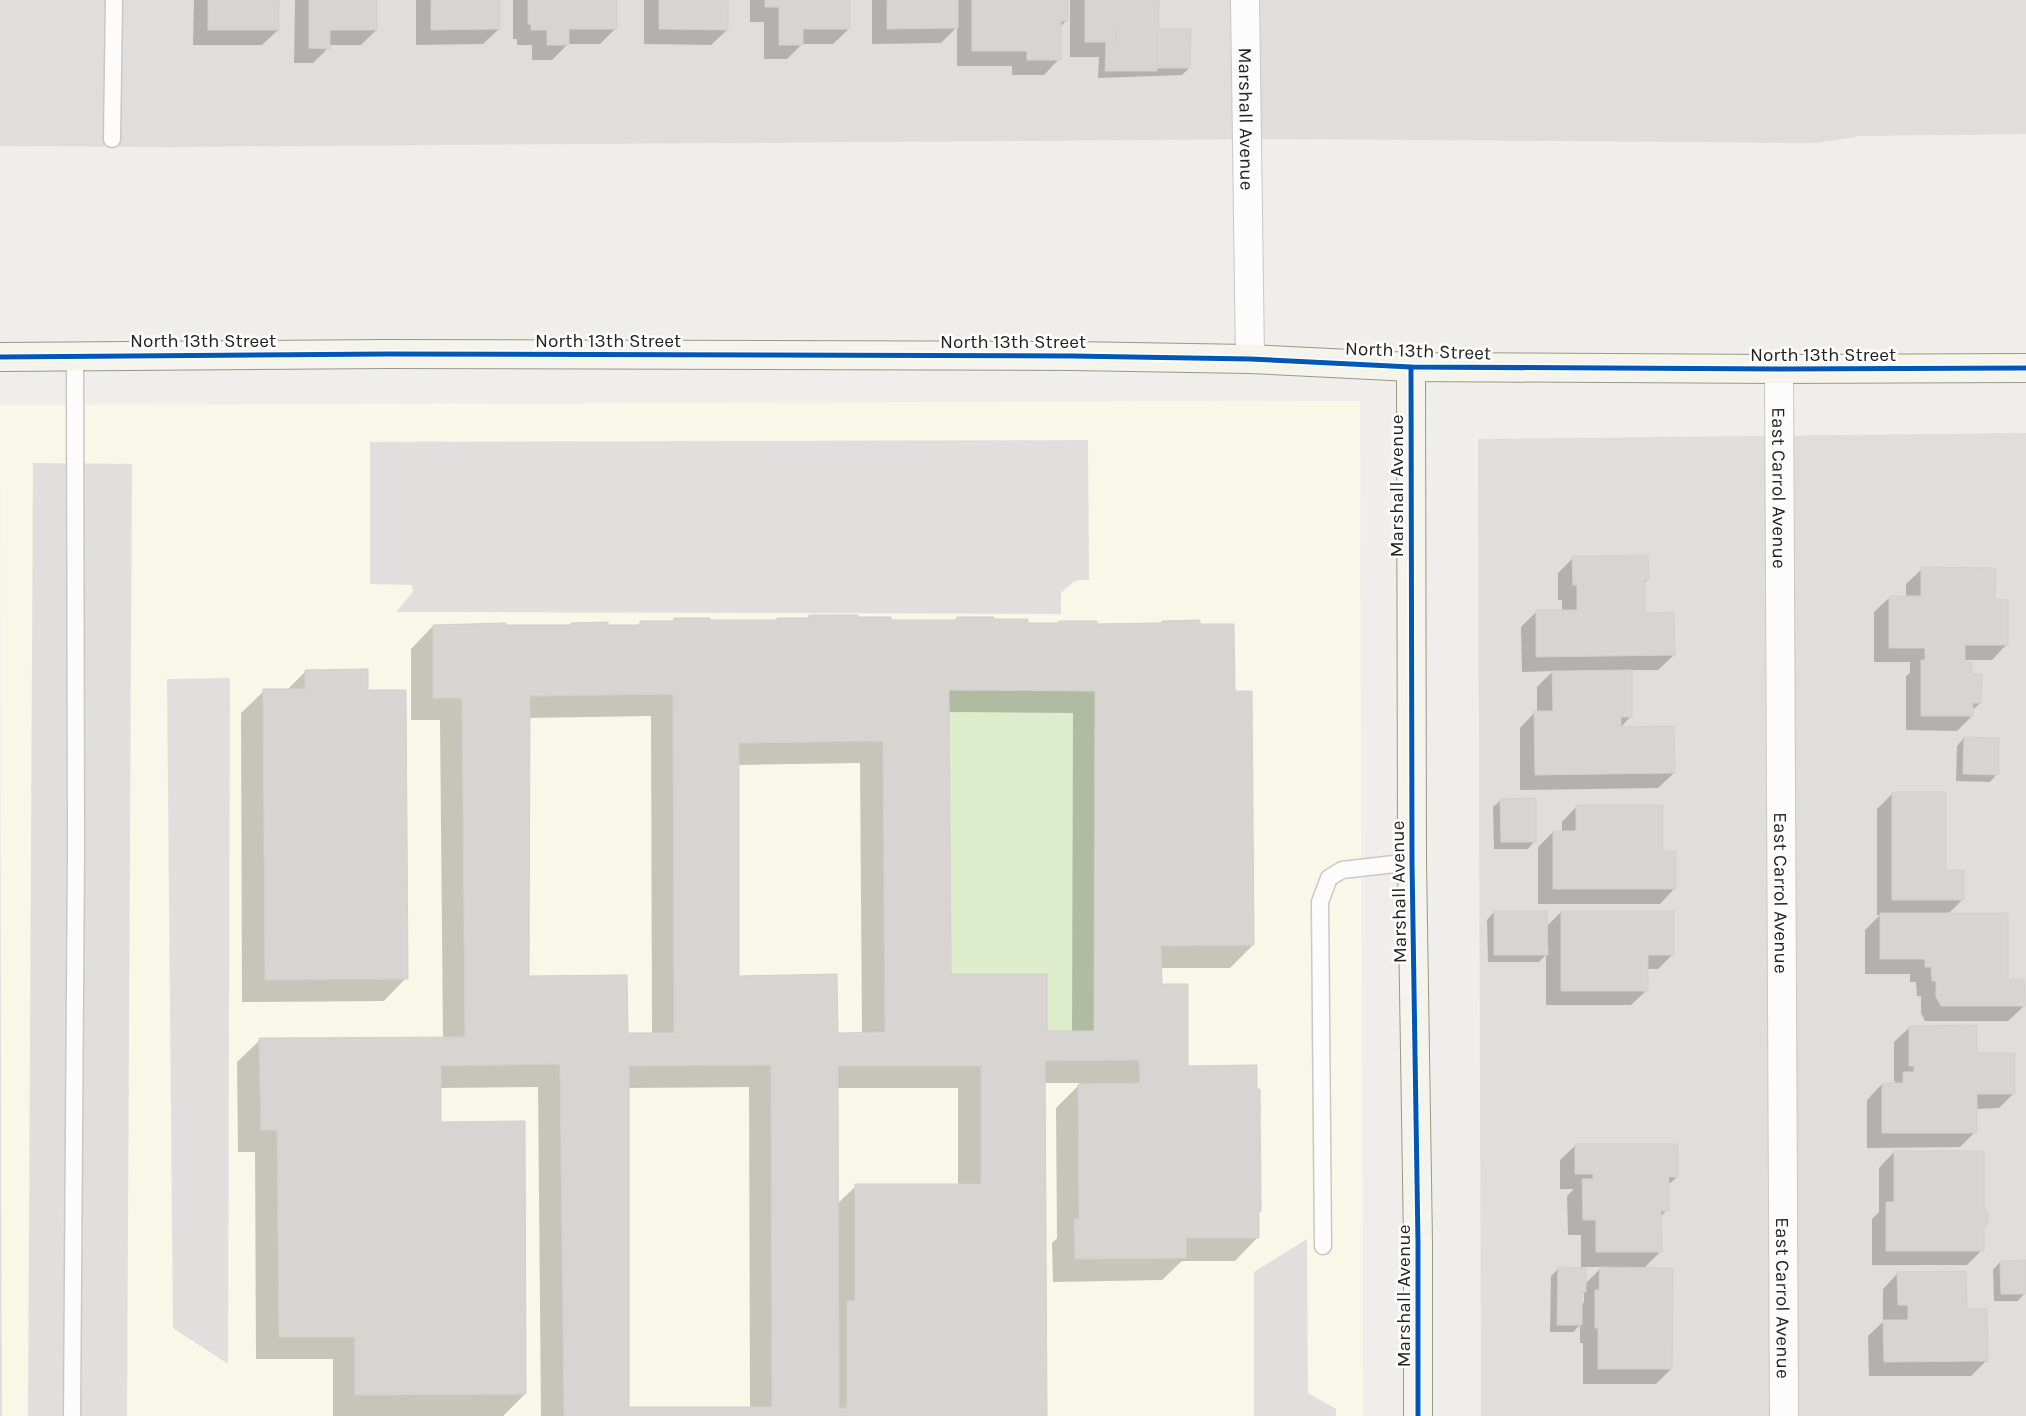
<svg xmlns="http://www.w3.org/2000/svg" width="2026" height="1416" font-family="Karla,sans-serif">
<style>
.residential{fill:#dfdedc}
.education{fill:#f8f7e8}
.grass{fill:#ddeccb}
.parking{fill:#e0dfde}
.shadow{fill:#0003;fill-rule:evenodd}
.building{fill:#d7d4d2;stroke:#d3d0cc;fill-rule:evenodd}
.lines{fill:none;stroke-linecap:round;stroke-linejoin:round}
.lane-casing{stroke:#c9c8c7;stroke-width:19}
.street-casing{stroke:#c9c8c7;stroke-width:30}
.secondary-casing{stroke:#999a82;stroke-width:30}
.lane{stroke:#fdfcfc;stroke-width:16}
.street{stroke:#fdfcfc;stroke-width:28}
.secondary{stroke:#f4f4ed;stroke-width:28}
.cycleway-casing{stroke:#fff;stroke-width:8}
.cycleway{stroke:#0057b8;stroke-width:5}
.labels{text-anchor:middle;stroke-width:5;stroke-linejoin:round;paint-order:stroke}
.street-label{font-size:19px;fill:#222;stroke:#fff}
</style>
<rect width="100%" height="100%" fill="#f0eeeb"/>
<g class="residential">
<path d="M 0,0 L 2026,0 L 2026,134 L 1861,136 L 1817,143 L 1286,139 L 168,147 L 0,146 Z"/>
<path d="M 2026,433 L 2026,1416 L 1481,1416 L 1478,439 Z"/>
<path d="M 0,787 L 2,1416 L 0,1416 Z"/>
</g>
<path class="education" d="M 1360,401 L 1363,1416 L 2,1416 L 0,405 Z"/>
<path class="grass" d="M 949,690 L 1095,691 L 1094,1031 L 1047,1031 L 1047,974 L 951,974 Z"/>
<g class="parking">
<path d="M 1088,440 L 1089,580 L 1079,580 L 1073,582 L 1061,593 L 1061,614 L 396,612 L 413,592 L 412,585 L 370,584 L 370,442 Z"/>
<path d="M 33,463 L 132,464 L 127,1416 L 28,1416 Z"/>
<path d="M 230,678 L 228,1364 L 173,1328 L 167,679 Z"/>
<path d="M 1307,1239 L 1308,1393 L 1336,1409 L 1336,1416 L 1254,1416 L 1254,1272 Z"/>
</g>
<g class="shadow">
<path d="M 194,0 L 278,0 L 278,30 L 262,45 L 193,45 Z"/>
<path d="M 295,0 L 376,0 L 376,30 L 361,45 L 329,45 L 328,48 L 313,63 L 294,63 Z"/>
<path d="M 416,0 L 499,0 L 499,29 L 483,44 L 416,45 Z"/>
<path d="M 513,0 L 615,0 L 615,29 L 600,44 L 568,44 L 552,60 L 532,60 L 532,45 L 517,45 L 517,39 L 513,39 Z"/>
<path d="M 644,0 L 727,0 L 727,30 L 711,45 L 644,44 Z"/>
<path d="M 750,0 L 849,0 L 849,29 L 833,44 L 802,44 L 787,59 L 764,59 L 764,22 L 750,22 Z"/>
<path d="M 872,0 L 1067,0 L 1067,20 L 1059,28 L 1059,59 L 1044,75 L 1012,75 L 1012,66 L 957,66 L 957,27 L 941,43 L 872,44 Z"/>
<path d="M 1070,0 L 1158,0 L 1157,30 L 1189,68 L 1182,75 L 1098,78 L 1099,57 L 1070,57 Z"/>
<path d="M 1573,558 L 1647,580 L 1644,583 L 1644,614 L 1674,655 L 1658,670 L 1631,670 L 1631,716 L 1620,728 L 1674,773 L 1658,788 L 1520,790 L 1520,728 L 1535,712 L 1537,712 L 1537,687 L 1553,671 L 1522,672 L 1521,627 L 1536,612 L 1562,611 L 1562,600 L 1558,600 L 1558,573 Z"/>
<path d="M 1922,569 L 1994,600 L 2007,644 L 1992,660 L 1964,660 L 1980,703 L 1972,711 L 1972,716 L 1957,731 L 1906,730 L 1906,676 L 1910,673 L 1910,662 L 1874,662 L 1874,612 L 1890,597 L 1906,597 L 1906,584 Z"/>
<path d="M 810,616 L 889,621 L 954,621 L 957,618 L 1027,624 L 1160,624 L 1162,622 L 1233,692 L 1253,945 L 1230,968 L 1160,968 L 1161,985 L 1187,1067 L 1260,1210 L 1257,1213 L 1257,1238 L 1235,1261 L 1182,1261 L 1162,1280 L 1053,1282 L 1052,1243 L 1057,1238 L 1056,1108 L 1081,1083 L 1043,1083 L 1046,1416 L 541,1416 L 538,1087 L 440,1088 L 440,1123 L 525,1394 L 503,1416 L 333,1416 L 333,1359 L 256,1359 L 255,1152 L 238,1152 L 237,1062 L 260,1040 L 443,1039 L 440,720 L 411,720 L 411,649 L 433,626 L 570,626 L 572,624 L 637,626 L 641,622 L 672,622 L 674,619 L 709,621 L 775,621 L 778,619 L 807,619 ZM 948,712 L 1073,713 L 1072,1033 L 1046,1033 L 950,976 ZM 651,716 L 652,1034 L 627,1034 L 528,977 L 528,718 ZM 860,763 L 862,1034 L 836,1034 L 738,977 L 738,765 ZM 749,1087 L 750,1408 L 628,1408 L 628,1088 ZM 837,1088 L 958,1088 L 958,1185 L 856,1186 L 837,1204 Z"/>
<path d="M 306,671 L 366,691 L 406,978 L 384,1001 L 242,1002 L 241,713 L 264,691 L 286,691 Z"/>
<path d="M 1964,738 L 1997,774 L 1990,782 L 1956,781 L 1957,746 Z"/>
<path d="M 1892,794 L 1963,899 L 1948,914 L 2007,980 L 2024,1006 L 2008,1021 L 1925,1021 L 1921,1013 L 1921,996 L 1917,996 L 1916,982 L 1910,982 L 1910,974 L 1865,974 L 1865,930 L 1880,915 L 1877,915 L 1877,809 Z"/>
<path d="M 1501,800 L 1535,841 L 1528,849 L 1494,849 L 1493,807 Z"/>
<path d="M 1577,806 L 1662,852 L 1675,888 L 1660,904 L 1538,904 L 1538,847 L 1553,832 L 1562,832 L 1562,822 Z"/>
<path d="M 1494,912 L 1546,927 L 1561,912 L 1673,954 L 1658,969 L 1647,969 L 1647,990 L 1631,1005 L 1546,1005 L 1546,955 L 1539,962 L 1488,962 L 1487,920 Z"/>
<path d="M 1910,1027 L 1975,1054 L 2014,1093 L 1999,1108 L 1975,1109 L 1975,1132 L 1960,1147 L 1867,1148 L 1867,1100 L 1882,1084 L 1893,1084 L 1896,1081 L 1894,1081 L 1894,1042 Z"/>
<path d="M 1576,1145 L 1677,1177 L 1667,1186 L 1667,1210 L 1660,1217 L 1661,1251 L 1643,1269 L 1671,1369 L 1656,1384 L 1583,1384 L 1583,1343 L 1580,1343 L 1580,1325 L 1573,1332 L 1550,1332 L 1551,1276 L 1558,1269 L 1585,1284 L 1602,1267 L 1581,1267 L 1581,1235 L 1568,1235 L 1567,1196 L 1574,1189 L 1560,1189 L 1560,1160 ZM 1584,1292 L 1584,1302 L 1581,1306 L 1581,1296 Z"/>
<path d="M 1894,1152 L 1982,1228 L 1982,1250 L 1967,1265 L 1872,1265 L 1872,1219 L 1879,1212 L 1879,1168 Z"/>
<path d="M 2000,1262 L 2025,1293 L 2018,1301 L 1994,1301 L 1993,1270 Z"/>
<path d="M 1898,1273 L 1966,1311 L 1986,1361 L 1971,1376 L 1869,1376 L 1868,1336 L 1883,1322 L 1883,1289 Z"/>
</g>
<g class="building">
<rect x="208" y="0" width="71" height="30"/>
<path d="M 309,0 L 377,0 L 377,30 L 330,30 L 330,49 L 309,48 Z"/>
<path d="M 431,0 L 500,0 L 500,29 L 431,30 Z"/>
<path d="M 528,0 L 617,0 L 617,29 L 569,29 L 569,45 L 547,45 L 547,30 L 531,30 L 531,24 L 528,24 Z"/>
<path d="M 659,0 L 728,0 L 728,30 L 659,29 Z"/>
<path d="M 765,0 L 850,0 L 850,29 L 803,29 L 803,45 L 779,45 L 779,7 L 765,7 Z"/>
<path d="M 887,0 L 958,0 L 958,28 L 887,29 Z"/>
<path d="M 972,0 L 1068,0 L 1068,21 L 1061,21 L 1061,60 L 1027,60 L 1027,51 L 972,51 Z"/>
<path d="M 1085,0 L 1159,0 L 1159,29 L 1116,29 L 1116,42 L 1085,42 Z"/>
<path d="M 1116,29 L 1157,29 L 1157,71 L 1105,71 L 1106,42 L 1116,42 Z"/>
<path d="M 1157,29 L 1191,29 L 1190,68 L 1157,68 Z"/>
<path d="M 1648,555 L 1649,580 L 1645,580 L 1645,613 L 1674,612 L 1675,655 L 1536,657 L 1536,610 L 1577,610 L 1577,585 L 1573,585 L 1572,556 Z"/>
<path d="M 1921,567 L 1996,568 L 1995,599 L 2008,600 L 2008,645 L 1965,645 L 1965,662 L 1972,662 L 1972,674 L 1982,674 L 1981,703 L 1973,703 L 1973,716 L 1921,716 L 1921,660 L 1925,660 L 1925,648 L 1889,648 L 1889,596 L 1921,596 Z"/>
<path d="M 809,615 L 858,615 L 858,617 L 891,617 L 891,620 L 957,620 L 957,617 L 994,617 L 994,619 L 1028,619 L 1028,623 L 1059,623 L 1059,621 L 1097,621 L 1097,624 L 1162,623 L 1162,621 L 1200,620 L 1200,624 L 1234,624 L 1235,691 L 1252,691 L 1254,945 L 1161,946 L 1162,984 L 1188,984 L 1188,1066 L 1257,1065 L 1257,1089 L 1260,1089 L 1261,1211 L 1259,1211 L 1259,1238 L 1186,1238 L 1186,1258 L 1075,1259 L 1074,1219 L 1079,1219 L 1078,1084 L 1140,1083 L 1139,1060 L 1045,1061 L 1047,1416 L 564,1416 L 560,1064 L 441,1066 L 441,1122 L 525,1121 L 526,1394 L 355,1395 L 355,1337 L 279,1337 L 277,1130 L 261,1130 L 259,1038 L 465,1037 L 462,698 L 433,698 L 433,625 L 506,623 L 506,625 L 571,625 L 571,623 L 608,622 L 608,625 L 640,625 L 640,621 L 674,621 L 674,618 L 710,618 L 710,620 L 777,620 L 777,618 L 809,618 ZM 949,690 L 1095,691 L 1094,1031 L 1047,1031 L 1047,974 L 951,974 ZM 673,694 L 674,1033 L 628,1033 L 627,975 L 529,976 L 530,696 ZM 883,741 L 885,1032 L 838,1033 L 837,974 L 739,976 L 739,743 ZM 771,1065 L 772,1407 L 629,1407 L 629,1066 ZM 838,1066 L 981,1066 L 981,1184 L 855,1184 L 855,1301 L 847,1301 L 847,1408 L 839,1408 Z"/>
<path d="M 368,669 L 368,690 L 406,690 L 408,979 L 265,980 L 263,689 L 305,689 L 305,670 Z"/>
<path d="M 1632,670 L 1632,717 L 1621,717 L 1621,727 L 1674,726 L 1675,773 L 1535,775 L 1534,711 L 1553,711 L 1552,671 Z"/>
<path d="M 1964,737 L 1999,738 L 1999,775 L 1963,774 Z"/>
<path d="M 1892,792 L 1946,792 L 1946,870 L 1964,870 L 1964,900 L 1892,900 Z"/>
<path d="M 1536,798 L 1536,842 L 1501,842 L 1500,799 Z"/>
<path d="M 1576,805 L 1663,805 L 1663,851 L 1676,851 L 1676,889 L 1553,889 L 1553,831 L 1576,831 Z"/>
<path d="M 1494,911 L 1547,911 L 1548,955 L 1494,955 Z"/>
<path d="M 1561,911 L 1674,911 L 1674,955 L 1648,955 L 1648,991 L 1561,991 Z"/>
<path d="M 1880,913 L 2008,913 L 2008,979 L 2024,979 L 2025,1006 L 1941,1006 L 1936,997 L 1936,981 L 1932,981 L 1931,967 L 1925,967 L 1925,959 L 1880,959 Z"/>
<path d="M 1977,1025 L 1977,1053 L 2015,1053 L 2015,1094 L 1977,1094 L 1977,1133 L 1882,1133 L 1882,1083 L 1903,1083 L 1903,1072 L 1914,1072 L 1914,1066 L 1909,1066 L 1909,1026 Z"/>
<path d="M 1575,1144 L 1678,1144 L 1678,1177 L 1669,1177 L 1669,1211 L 1661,1211 L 1662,1252 L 1596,1252 L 1596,1220 L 1583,1220 L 1582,1179 L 1593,1179 L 1593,1174 L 1575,1174 Z"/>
<path d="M 1894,1151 L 1984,1151 L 1984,1208 L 1988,1213 L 1988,1223 L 1984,1228 L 1984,1251 L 1886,1251 L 1886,1202 L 1894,1202 Z"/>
<path d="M 2026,1260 L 2026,1294 L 2001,1294 L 2000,1261 Z"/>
<path d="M 1558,1267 L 1586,1268 L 1586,1292 L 1582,1292 L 1582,1325 L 1557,1325 Z"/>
<path d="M 1600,1267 L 1673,1268 L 1672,1369 L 1598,1369 L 1598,1328 L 1595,1328 L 1595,1290 L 1599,1290 Z"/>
<path d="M 1966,1271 L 1967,1309 L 1987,1309 L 1988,1361 L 1884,1362 L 1883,1320 L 1908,1320 L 1908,1305 L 1898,1305 L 1897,1272 Z"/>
</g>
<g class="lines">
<defs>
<g id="lane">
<path d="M 112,139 L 114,0"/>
<path d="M 1323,1246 L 1320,902 L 1329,878 L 1342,870 L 1412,862"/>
<path d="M 72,1416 L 76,850 L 75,356"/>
</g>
<g id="street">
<path id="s1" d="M 1245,0 L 1250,359"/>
<path id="s2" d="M 1779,369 L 1784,1416"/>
</g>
<g id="secondary">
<path d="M 0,357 L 387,354 L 1072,356 L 1250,359 L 1411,367 L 1779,369 L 2026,368"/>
<path d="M 1411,367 L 1412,862 L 1418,1243 L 1418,1416"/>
</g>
</defs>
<use href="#lane" class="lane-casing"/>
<use href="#street" class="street-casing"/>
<use href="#secondary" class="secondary-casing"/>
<use href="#lane" class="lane"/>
<use href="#street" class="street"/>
<use href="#secondary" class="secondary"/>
<defs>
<g id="cycleway">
<path d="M 0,357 L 387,354 L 1072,356 L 1250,359 L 1411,367 L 1779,369 L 2026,368"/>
<path d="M 1411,367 L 1412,862 L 1418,1243 L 1418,1416"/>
</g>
</defs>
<use href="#cycleway" class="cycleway-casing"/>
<use href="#cycleway" class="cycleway"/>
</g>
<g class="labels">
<g class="street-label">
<text dy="7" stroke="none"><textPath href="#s1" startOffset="119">Marshall Avenue</textPath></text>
<text x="203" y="347">North 13th Street</text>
<text x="608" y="347">North 13th Street</text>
<text x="1013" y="348">North 13th Street</text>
<text transform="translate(1418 350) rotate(2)" y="7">North 13th Street</text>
<text x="1823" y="361">North 13th Street</text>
<text transform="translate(1396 486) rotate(-90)" y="7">Marshall Avenue</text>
<text dy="7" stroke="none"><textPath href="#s2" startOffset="119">East Carrol Avenue</textPath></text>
<text transform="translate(1398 892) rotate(-91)" y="7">Marshall Avenue</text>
<text dy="7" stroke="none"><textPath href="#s2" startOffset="524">East Carrol Avenue</textPath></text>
<text transform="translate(1403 1296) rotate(-90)" y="7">Marshall Avenue</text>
<text dy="7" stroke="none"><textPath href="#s2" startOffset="929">East Carrol Avenue</textPath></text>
</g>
</g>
</svg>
